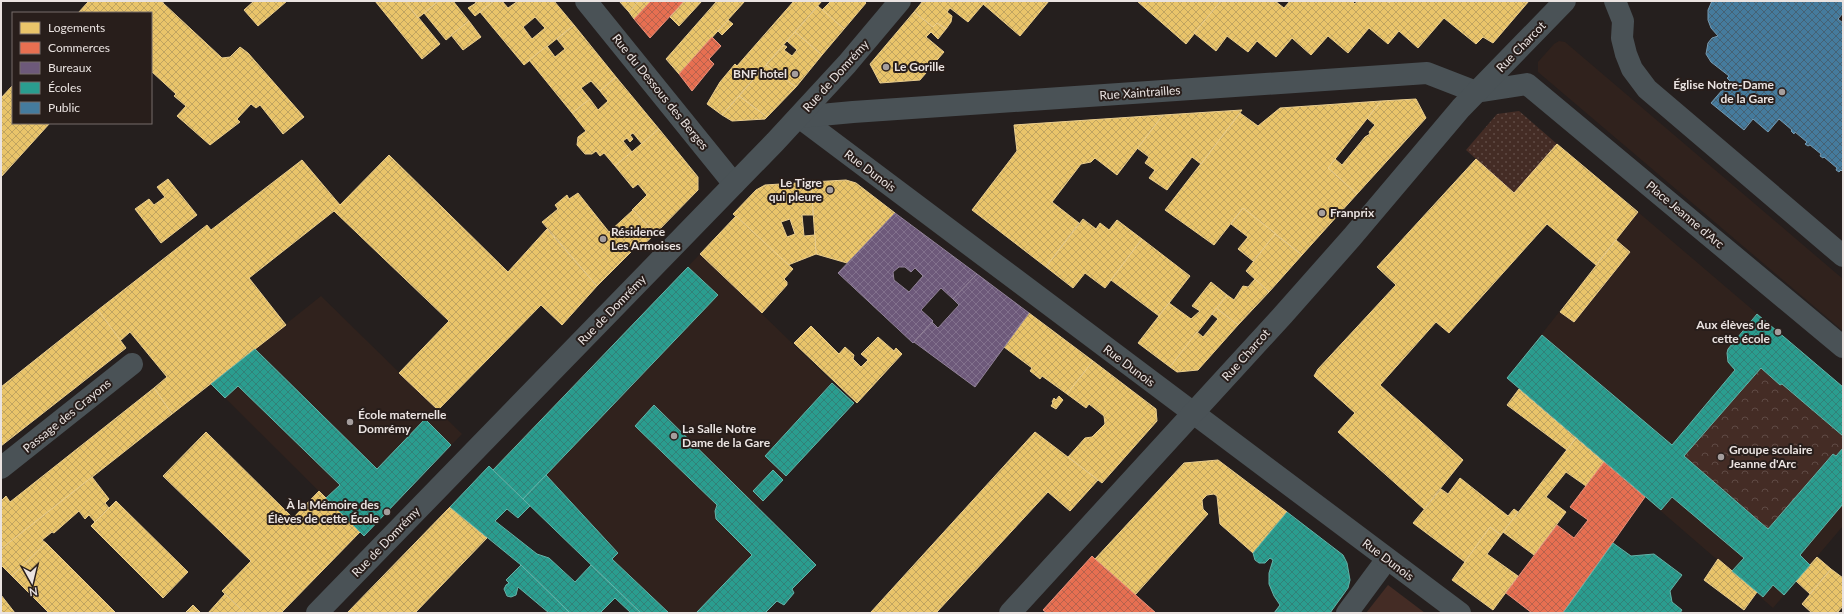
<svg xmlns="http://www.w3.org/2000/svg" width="1844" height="614" font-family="Lato,sans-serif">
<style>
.built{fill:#30221d}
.grass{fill:url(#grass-dots)}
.park{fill:url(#park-crowns)}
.pitch{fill:#442c25}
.homes{fill:url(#homes-cross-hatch);stroke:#e9cd8e;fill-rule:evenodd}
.shops{fill:url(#shops-cross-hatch);stroke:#e8927c}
.offices{fill:url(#offices-cross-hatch);stroke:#928299;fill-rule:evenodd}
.schools{fill:url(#schools-cross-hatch);stroke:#64b2a8}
.public{fill:url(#public-cross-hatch);stroke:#769ab1}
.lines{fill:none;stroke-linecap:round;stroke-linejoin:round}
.pedestrian{stroke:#4a5256;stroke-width:22}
.minor{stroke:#4a5256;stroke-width:22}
.tertiary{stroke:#4a5256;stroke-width:22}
.poi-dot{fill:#a59e9d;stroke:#281e1b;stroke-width:1.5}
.labels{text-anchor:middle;stroke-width:4;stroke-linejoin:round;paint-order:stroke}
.street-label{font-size:12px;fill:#eae3e1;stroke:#281e1b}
.poi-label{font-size:12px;font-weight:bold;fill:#eae3e1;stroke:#281e1b;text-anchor:start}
</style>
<defs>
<pattern id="grass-dots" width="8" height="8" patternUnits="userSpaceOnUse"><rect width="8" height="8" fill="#442c25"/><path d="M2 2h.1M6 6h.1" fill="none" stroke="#5f4a44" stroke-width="1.8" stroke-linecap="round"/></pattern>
<pattern id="park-crowns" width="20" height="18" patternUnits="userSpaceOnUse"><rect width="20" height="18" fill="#442c25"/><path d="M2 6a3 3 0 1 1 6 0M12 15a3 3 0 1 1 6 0" fill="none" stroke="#5f4a44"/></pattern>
<pattern id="homes-cross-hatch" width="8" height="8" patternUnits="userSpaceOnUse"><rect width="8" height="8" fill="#e9c46a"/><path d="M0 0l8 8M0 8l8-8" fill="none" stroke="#c0a460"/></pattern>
<pattern id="shops-cross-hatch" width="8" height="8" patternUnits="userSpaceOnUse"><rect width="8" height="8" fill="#e76f51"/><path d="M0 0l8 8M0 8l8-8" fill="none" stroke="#b7624d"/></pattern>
<pattern id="offices-cross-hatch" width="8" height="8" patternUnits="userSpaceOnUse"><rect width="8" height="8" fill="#6d597a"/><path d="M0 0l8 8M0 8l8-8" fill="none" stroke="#82718d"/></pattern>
<pattern id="schools-cross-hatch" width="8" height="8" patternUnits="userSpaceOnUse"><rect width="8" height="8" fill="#2a9d8f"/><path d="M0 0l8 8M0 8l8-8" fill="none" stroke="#328278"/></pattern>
<pattern id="public-cross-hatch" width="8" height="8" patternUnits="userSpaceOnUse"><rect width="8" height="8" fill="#457b9d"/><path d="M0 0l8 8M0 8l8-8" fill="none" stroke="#456275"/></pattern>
</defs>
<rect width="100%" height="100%" fill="#251f1e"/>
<g class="built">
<path d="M 1559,41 L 1565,42 L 1843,279 L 1843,331 L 1538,72 L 1538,62 L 1554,44 Z"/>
<path d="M 1638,212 L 1843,387 L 1843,526 L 1773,608 L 1507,378 Z"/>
<path d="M 700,254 L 854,403 L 758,507 L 816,565 L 792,589 L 794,593 L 784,605 L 777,601 L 765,613 L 641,613 L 492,469 Z"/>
<path d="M 321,296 L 462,434 L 364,536 L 211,384 Z"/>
</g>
<path class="grass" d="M 1519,111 L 1557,144 L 1514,193 L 1466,150 L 1497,114 Z"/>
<path class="park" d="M 1761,368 L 1780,385 L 1782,384 L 1843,436 L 1843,448 L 1836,456 L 1833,454 L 1768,529 L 1684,456 Z"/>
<path class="pitch" d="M 1388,585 L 1425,613 L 1366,613 Z"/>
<g class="homes">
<path d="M 87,1 L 163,1 L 163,3 L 222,58 L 230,57 L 240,47 L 248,53 L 304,117 L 283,134 L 260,105 L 256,108 L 251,104 L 237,119 L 240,122 L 210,145 L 177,116 L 186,106 L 174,96 L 176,94 L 151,71 L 151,13 L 78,13 L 88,2 Z"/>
<path d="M 254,1 L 287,1 L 258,26 L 244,10 Z"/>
<path d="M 375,1 L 405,1 L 440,44 L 422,59 Z"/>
<path d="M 405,1 L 439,1 L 418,18 Z"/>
<path d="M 439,1 L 453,1 L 469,21 L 446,40 L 424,13 Z"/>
<path d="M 475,1 L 494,1 L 475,16 L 468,8 L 476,3 Z"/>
<path d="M 494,1 L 502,1 L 508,8 L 518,1 L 554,1 L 574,25 L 524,65 L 480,12 ZM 535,17 L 545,28 L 532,39 L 523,27 Z"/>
<path d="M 619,1 L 639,1 L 629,12 Z"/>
<path d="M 639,1 L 651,1 L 634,19 L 629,12 Z"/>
<path d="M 684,1 L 702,1 L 679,26 L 670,17 Z"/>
<path d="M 717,1 L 745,1 L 679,74 L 666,59 Z"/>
<path d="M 794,1 L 822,1 L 722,115 L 707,104 L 720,82 L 735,64 L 737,66 Z"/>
<path d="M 831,1 L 864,1 L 866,3 L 844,29 L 822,10 Z"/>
<path d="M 923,1 L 986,1 L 968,22 L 950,8 L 947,12 L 952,16 L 951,22 L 946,29 L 937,23 L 933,27 L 914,12 Z"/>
<path d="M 986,1 L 1049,1 L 1020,36 L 983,4 Z"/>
<path d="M 1137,1 L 1219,1 L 1220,2 L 1186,44 Z"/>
<path d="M 1221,1 L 1275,1 L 1284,8 L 1290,1 L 1352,1 L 1355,4 L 1357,1 L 1387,1 L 1389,3 L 1391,1 L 1529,1 L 1493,43 L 1483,37 L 1476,44 L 1444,18 L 1418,48 L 1399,31 L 1388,44 L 1369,28 L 1348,53 L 1328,36 L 1311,55 L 1292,38 L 1276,57 L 1257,41 L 1248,52 L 1227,36 L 1216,51 L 1194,33 Z"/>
<path d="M 818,6 L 844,29 L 822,55 L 795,32 Z"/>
<path d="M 914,12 L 933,27 L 937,23 L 946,29 L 938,39 L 931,32 L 926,37 L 944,52 L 920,80 L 880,83 L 870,64 Z"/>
<path d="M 728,20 L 733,24 L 722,35 L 718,31 Z"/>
<path d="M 469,21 L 481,37 L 463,50 L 451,35 Z"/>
<path d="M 574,25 L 616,77 L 600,91 L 591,81 L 581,88 L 590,99 L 572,113 L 529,60 L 547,46 L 555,57 L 565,49 L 557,39 Z"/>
<path d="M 795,32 L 822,55 L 796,87 L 766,65 L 784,45 L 787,47 L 784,50 L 792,56 L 797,50 L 787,41 Z"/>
<path d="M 766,65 L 796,87 L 767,117 L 739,96 Z"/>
<path d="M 616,77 L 659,129 L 642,144 L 633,133 L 630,135 L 633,139 L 630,142 L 627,138 L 623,141 L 632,152 L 615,166 L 604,153 L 600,156 L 596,151 L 592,154 L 585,154 L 577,145 L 578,137 L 586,131 L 572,113 L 590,99 L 598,110 L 608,101 L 600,91 Z"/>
<path d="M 13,85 L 13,123 L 50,123 L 1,177 L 1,98 Z"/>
<path d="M 739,96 L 767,117 L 765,119 L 732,121 L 722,115 Z"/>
<path d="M 1416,99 L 1426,118 L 1357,194 L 1328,168 L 1335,159 L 1342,165 L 1365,137 L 1370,134 L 1369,132 L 1375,125 L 1367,118 L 1381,101 Z"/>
<path d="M 1381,101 L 1328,168 L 1357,194 L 1302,255 L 1243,208 L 1214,245 L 1165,210 L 1240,113 L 1258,126 L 1280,108 Z"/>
<path d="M 1242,110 L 1201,164 L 1192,157 L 1167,190 L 1149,178 L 1155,170 L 1145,163 L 1149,157 L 1137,148 L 1163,115 Z"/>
<path d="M 1163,115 L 1117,175 L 1095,158 L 1091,162 L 1081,164 L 1052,202 L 1079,223 L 1046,267 L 972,210 L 1017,151 L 1014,125 Z"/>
<path d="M 659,129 L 698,177 L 698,190 L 655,234 L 632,210 L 647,195 L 638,184 L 633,188 L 615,166 Z"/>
<path d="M 1557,144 L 1638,212 L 1596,265 L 1547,224 L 1449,333 L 1436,322 L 1380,385 L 1463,460 L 1424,509 L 1338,432 L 1355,413 L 1314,376 L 1318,369 L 1396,285 L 1377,267 L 1476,159 L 1514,193 Z"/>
<path d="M 389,155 L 508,272 L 547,229 L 597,286 L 562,325 L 541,305 L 438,410 L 399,373 L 449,321 L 334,211 L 249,278 L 286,325 L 172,414 L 154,388 L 167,377 L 130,332 L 120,341 L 98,310 L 207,225 L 211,230 L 302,160 L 340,205 Z"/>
<path d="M 168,179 L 197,215 L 161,243 L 135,209 L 149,199 L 154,205 L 165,197 L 157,187 Z"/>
<path d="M 846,180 L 856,183 L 895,213 L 847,263 L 816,254 L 811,182 Z"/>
<path d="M 811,182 L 813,215 L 802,215 L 804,236 L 815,235 L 816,254 L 788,265 L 733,214 L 756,190 L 765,185 ZM 790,219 L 795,234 L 787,237 L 781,222 Z"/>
<path d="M 578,193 L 609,232 L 633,210 L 655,234 L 641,247 L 639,244 L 597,286 L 542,222 L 558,209 L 555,205 L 567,195 L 569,199 Z"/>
<path d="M 1243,208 L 1276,234 L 1253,261 L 1238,249 L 1248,237 L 1231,224 Z"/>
<path d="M 736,216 L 793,269 L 784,279 L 787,282 L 787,285 L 762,313 L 700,254 Z"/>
<path d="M 1083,219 L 1096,229 L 1100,223 L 1109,230 L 1117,220 L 1142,239 L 1105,288 L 1085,273 L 1073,288 L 1046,267 Z"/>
<path d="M 1275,234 L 1302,255 L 1269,292 L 1246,271 Z"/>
<path d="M 1142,239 L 1190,276 L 1159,316 L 1111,280 Z"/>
<path d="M 1616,240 L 1630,252 L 1574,322 L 1560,312 Z"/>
<path d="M 1255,279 L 1269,292 L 1238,325 L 1216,308 L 1227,295 L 1234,300 L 1243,286 L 1248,287 Z"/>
<path d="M 1211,282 L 1227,295 L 1170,367 L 1138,343 L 1169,303 L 1191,319 L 1200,311 L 1192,306 Z"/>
<path d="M 1216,308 L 1238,325 L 1198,370 L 1177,372 L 1170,367 L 1197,332 L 1203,337 L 1218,319 L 1212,314 Z"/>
<path d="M 98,310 L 126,348 L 1,446 L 1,387 Z"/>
<path d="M 1029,313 L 1093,361 L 1067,394 L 1042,376 L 1040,379 L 1030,371 L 1032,368 L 1004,347 Z"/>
<path d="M 811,326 L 839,354 L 845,347 L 854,355 L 853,359 L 861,367 L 868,360 L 861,354 L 878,337 L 894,351 L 896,348 L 902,354 L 857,403 L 794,343 Z"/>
<path d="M 1093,361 L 1156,409 L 1157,421 L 1102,483 L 1068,457 L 1085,438 L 1092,437 L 1105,424 L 1104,416 L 1089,404 L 1086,408 L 1067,394 Z"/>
<path d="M 154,388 L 172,414 L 1,549 L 1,501 L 6,496 L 10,502 Z"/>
<path d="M 1519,389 L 1576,438 L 1567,450 L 1507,405 Z"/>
<path d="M 1059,396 L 1063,400 L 1056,409 L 1051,406 L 1053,403 L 1052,402 L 1054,398 L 1056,400 Z"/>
<path d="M 206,432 L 293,518 L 319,491 L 360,532 L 281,613 L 245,613 L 222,591 L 251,561 L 163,476 Z"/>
<path d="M 1035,432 L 1098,480 L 1070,511 L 1048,492 L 936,613 L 872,613 L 871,612 Z"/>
<path d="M 1576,438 L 1604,462 L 1586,486 L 1566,472 L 1546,497 L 1566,512 L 1534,555 L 1503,532 Z"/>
<path d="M 1218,460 L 1287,512 L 1253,553 L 1220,524 L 1217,496 L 1214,494 L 1207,495 L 1202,500 L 1203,509 L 1208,514 L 1135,595 L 1095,559 L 1184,463 Z"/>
<path d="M 92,477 L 109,499 L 105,503 L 109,508 L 95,522 L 89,515 L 85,519 L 79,511 L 54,533 L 52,532 L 42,540 L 46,543 L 12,576 L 1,565 L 1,549 Z"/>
<path d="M 1460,478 L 1508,516 L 1514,509 L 1518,512 L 1501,535 L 1490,527 L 1465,562 L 1413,523 L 1441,489 L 1448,494 Z"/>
<path d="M 116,501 L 188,572 L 163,598 L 91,526 Z"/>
<path d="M 450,507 L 487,538 L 415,613 L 347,613 Z"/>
<path d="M 1490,527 L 1501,535 L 1487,554 L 1518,576 L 1493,610 L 1452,580 Z"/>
<path d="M 46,543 L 116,613 L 49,613 L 12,576 Z"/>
<path d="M 1817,557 L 1831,569 L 1810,594 L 1796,581 Z"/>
<path d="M 1718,559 L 1757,592 L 1744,610 L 1704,580 Z"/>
<path d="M 1831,569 L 1843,578 L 1843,606 L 1837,613 L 1812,613 L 1802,604 Z"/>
<path d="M 225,594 L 245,613 L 208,613 Z"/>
<path d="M 1,595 L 15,613 L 1,613 Z"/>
<path d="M 193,605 L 201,613 L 185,613 Z"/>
</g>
<g class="shops">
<path d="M 651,1 L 684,1 L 650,38 L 634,19 Z"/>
<path d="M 712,37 L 721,46 L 709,59 L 714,64 L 692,91 L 679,74 Z"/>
<path d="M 1604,462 L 1645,497 L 1563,613 L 1532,613 L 1506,593 L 1557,525 L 1574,538 L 1588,520 L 1570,507 Z"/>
<path d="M 1092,556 L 1095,559 L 1156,613 L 1047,613 L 1043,610 Z"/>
</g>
<g class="offices">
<path d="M 895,213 L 977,274 L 953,299 L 941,288 L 921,310 L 933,321 L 913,343 L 838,273 ZM 899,267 L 905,267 L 911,272 L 915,268 L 923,276 L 909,292 L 894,280 L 893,272 Z"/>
<path d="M 977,274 L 1029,313 L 975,387 L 914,342 L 932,322 L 938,328 L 959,305 L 953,299 Z"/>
</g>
<g class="schools">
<path d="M 688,267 L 718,295 L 523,499 L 493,470 Z"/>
<path d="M 1757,314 L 1843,387 L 1843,436 L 1782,384 L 1780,385 L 1761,368 L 1684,456 L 1768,529 L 1833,454 L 1836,456 L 1843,448 L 1843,504 L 1800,555 L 1810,565 L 1784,595 L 1773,585 L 1763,597 L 1732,571 L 1744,558 L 1672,497 L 1661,510 L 1507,378 L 1542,335 L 1672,445 L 1735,370 L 1728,362 L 1727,353 L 1728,349 Z"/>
<path d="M 255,349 L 377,469 L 425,419 L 451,445 L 364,536 L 326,498 L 340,485 L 238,386 L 225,398 L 211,384 Z"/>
<path d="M 832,383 L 854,403 L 786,476 L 765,456 Z"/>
<path d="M 654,405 L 816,565 L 792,589 L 794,593 L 784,605 L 777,601 L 765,613 L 696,613 L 752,555 L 716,519 L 715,511 L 717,505 L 635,426 Z"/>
<path d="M 489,466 L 530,506 L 518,518 L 507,509 L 495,521 L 537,554 L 549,558 L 575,582 L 591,565 L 641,613 L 631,613 L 615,598 L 600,613 L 570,613 L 521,565 L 450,507 Z"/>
<path d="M 773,470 L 783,480 L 763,501 L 753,491 Z"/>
<path d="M 546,475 L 618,553 L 612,559 L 669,613 L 641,613 L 523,499 Z"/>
<path d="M 1287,512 L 1343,555 L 1347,563 L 1350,580 L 1348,588 L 1330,613 L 1274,613 L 1280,605 L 1274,596 L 1269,584 L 1269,573 L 1273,560 L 1270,558 L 1265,563 L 1259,563 L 1255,560 L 1253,553 Z"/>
<path d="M 1613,543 L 1631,556 L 1654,554 L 1682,575 L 1670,591 L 1672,602 L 1682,610 L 1680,613 L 1563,613 Z"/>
<path d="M 521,565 L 570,613 L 549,613 L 518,587 L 516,595 L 511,597 L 507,596 L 504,589 L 506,585 L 509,583 L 506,580 Z"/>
</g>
<path class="public" d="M 1712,1 L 1840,1 L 1843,3 L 1843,13 L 1838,19 L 1843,23 L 1843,172 L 1841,170 L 1839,172 L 1836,170 L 1837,168 L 1824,157 L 1823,158 L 1820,156 L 1821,154 L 1810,145 L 1808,146 L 1805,144 L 1807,142 L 1795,132 L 1794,134 L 1791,131 L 1792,130 L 1779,119 L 1768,132 L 1753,119 L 1744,130 L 1711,103 L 1730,81 L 1727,78 L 1729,76 L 1711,62 L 1706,54 L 1708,43 L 1712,38 L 1718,36 L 1711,28 L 1708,20 L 1708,10 Z"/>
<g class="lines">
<g class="pedestrian">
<path d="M 1476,92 L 1527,84 L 1843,347"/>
<path d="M 1347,613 L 1387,559"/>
</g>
<g class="minor">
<path d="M 586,1 L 734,184"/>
<path d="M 799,117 L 1460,613"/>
<path d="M 799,117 L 853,112 L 1427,73 L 1476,92"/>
<path d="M 1,468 L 132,364"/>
<path d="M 317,613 L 775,142 L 847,64 L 900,1"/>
<path d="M 1010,613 L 1283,315 L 1352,237 L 1461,108 L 1565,1"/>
</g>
<path class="tertiary" d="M 1615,1 L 1623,21 L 1622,38 L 1626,54 L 1632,69 L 1647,89 L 1843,256"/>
</g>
<g class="poi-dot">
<circle cx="886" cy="67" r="4"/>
<circle cx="795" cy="74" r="4"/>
<circle cx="1782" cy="92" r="4"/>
<circle cx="830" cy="190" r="4"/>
<circle cx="1322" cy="213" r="4"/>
<circle cx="603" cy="239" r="4"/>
<circle cx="1778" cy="332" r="4"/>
<circle cx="350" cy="422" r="4"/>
<circle cx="674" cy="436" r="4"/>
<circle cx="1721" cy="457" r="4"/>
<circle cx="387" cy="512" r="4"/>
</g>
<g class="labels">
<g class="street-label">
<text transform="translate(1521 47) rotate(-46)" y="4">Rue Charcot</text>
<text transform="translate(836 76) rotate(-48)" y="4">Rue de Domrémy</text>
<text transform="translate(660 92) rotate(51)" y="4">Rue du Dessous des Berges</text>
<text transform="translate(1140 93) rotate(-4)" y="4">Rue Xaintrailles</text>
<text transform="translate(870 171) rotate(37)" y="4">Rue Dunois</text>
<text transform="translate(1685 215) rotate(40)" y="4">Place Jeanne d'Arc</text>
<text transform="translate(612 310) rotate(-46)" y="4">Rue de Domrémy</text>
<text transform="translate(1246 355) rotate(-48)" y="4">Rue Charcot</text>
<text transform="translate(1129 366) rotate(37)" y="4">Rue Dunois</text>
<text transform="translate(67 416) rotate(-39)" y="4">Passage des Crayons</text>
<text transform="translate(386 542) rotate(-46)" y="4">Rue de Domrémy</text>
<text transform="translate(1388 560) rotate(37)" y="4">Rue Dunois</text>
</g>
<g class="poi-label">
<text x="894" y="71">Le Gorille</text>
<text x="787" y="78" text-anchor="end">BNF hotel</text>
<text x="1774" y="89" text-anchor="end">Église Notre-Dame<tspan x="1774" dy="14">de la Gare</tspan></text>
<text x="822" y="187" text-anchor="end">Le Tigre<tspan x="822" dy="14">qui pleure</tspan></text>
<text x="1330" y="217">Franprix</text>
<text x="611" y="236">Résidence<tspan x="611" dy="14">Les Armoises</tspan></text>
<text x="1770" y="329" text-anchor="end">Aux élèves de<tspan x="1770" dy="14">cette école</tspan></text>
<text x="358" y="419">École maternelle<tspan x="358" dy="14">Domrémy</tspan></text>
<text x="682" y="433">La Salle Notre<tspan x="682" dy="14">Dame de la Gare</tspan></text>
<text x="1729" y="454">Groupe scolaire<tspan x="1729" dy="14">Jeanne d'Arc</tspan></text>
<text x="379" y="509" text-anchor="end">À la Mémoire des<tspan x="379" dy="14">Élèves de cette École</tspan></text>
</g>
</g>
<rect width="1844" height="614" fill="none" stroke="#eae3e1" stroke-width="4"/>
<rect x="12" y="12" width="140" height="112" fill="#281e1b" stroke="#766d6a"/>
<rect x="20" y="22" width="20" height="12" fill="#e9c46a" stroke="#766d6a"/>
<text x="48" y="32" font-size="12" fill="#eae3e1">Logements</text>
<rect x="20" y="42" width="20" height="12" fill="#e76f51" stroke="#766d6a"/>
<text x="48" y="52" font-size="12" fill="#eae3e1">Commerces</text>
<rect x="20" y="62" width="20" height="12" fill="#6d597a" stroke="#766d6a"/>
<text x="48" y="72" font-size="12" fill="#eae3e1">Bureaux</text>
<rect x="20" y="82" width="20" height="12" fill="#2a9d8f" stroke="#766d6a"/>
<text x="48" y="92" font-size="12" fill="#eae3e1">Écoles</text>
<rect x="20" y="102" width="20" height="12" fill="#457b9d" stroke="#766d6a"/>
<text x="48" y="112" font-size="12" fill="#eae3e1">Public</text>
<g transform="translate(32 582) rotate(172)" stroke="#281e1b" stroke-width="3" paint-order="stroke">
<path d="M0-3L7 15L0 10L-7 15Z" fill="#eae3e1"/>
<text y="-6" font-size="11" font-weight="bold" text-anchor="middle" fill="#eae3e1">N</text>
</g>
</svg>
